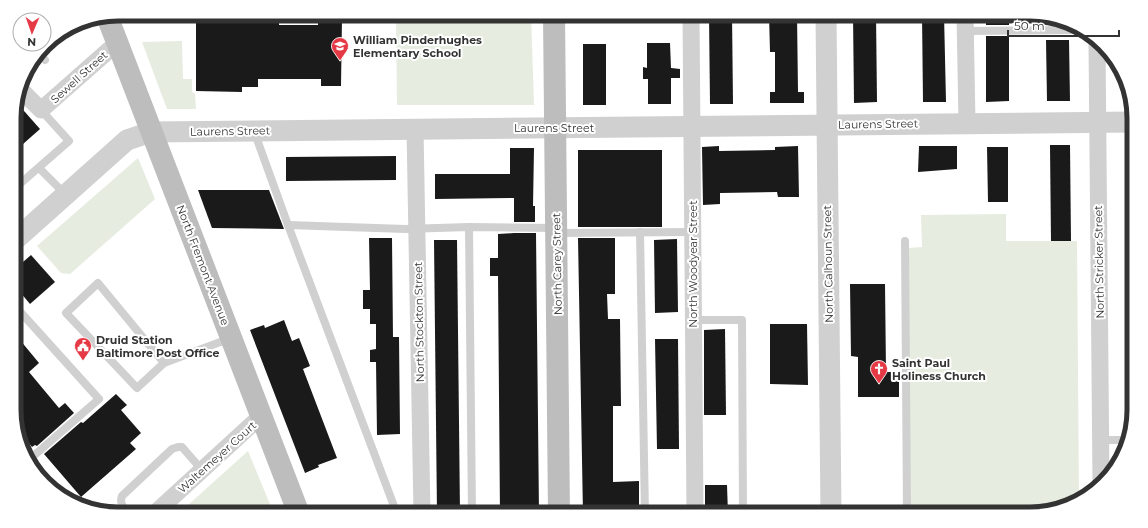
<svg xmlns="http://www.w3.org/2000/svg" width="1148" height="528" font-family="Montserrat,sans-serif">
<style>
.green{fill:#e6ecdf}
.building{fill:#1a1a1a}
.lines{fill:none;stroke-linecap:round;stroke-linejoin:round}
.service{stroke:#d0d0d0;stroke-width:8}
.minor{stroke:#d0d0d0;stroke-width:17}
.tertiary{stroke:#d0d0d0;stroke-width:21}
.secondary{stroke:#bdbdbd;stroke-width:22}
.labels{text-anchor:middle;stroke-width:4;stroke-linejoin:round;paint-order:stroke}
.poi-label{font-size:11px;font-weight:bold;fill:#333;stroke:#fff;text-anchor:start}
.street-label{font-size:11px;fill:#333;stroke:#fff}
.rim{fill:none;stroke:#333;stroke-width:5}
</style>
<rect width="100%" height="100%" fill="#fff"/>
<g class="green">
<path d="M 284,14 L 318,14 L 315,23 L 283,23 Z"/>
<path d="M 396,14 L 531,14 L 534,105 L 397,105 Z"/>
<path d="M 182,41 L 183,79 L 192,79 L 192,92 L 195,94 L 196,109 L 167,109 L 142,42 Z"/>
<path d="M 138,158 L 155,199 L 70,274 L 61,273 L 37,246 Z"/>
<path d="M 1006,214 L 1006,241 L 1077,241 L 1079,499 L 1036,514 L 910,514 L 908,248 L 922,247 L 921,215 Z"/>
<path d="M 1129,222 L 1133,222 L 1134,256 L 1129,256 Z"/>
<path d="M 248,451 L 274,514 L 178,514 Z"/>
</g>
<g class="building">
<path d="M 196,14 L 279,14 L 279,25 L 318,25 L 318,18 L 342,18 L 341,86 L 321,86 L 321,79 L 258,79 L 258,87 L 242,87 L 242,92 L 196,91 Z"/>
<path d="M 709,14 L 732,14 L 733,104 L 710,104 Z"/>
<path d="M 769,14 L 797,14 L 798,92 L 804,92 L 804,103 L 770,103 L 770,92 L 775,92 L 775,52 L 770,52 Z"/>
<path d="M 853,14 L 876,14 L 877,102 L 854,103 Z"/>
<path d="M 922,14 L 944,14 L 946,102 L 923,102 Z"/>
<rect x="986" y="14" width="23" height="11"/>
<path d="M 986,36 L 1009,36 L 1009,101 L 986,102 Z"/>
<path d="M 1046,40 L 1069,40 L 1070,101 L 1047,101 Z"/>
<path d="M 647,43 L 670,43 L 671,68 L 680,69 L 680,78 L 671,78 L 671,104 L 648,104 L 648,79 L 643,79 L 643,67 L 647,68 Z"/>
<rect x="583" y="44" width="23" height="61"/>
<path d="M 17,103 L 40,129 L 14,152 L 14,111 Z"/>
<path d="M 1050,145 L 1070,145 L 1071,241 L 1051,241 Z"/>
<path d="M 719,146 L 719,151 L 775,150 L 775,147 L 798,146 L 799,197 L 778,197 L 777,192 L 720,193 L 720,204 L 703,205 L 702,147 Z"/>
<path d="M 919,146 L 957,146 L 957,169 L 918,172 Z"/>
<path d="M 987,147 L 1008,147 L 1008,202 L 988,202 Z"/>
<path d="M 510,148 L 534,148 L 533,206 L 535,206 L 535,222 L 514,222 L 514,198 L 435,199 L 435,174 L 510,174 Z"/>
<rect x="578" y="150" width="84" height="77"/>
<path d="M 396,156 L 396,180 L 286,181 L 286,157 Z"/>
<path d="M 198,190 L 269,190 L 284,229 L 212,228 Z"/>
<path d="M 514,233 L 536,233 L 539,514 L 500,514 L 498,276 L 490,276 L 490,258 L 498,258 L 498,234 Z"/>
<path d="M 369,238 L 392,238 L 393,337 L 399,337 L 400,434 L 377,435 L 376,362 L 370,362 L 370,350 L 376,349 L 376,324 L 370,324 L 370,309 L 363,309 L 363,290 L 370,290 Z"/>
<path d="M 578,238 L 615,238 L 615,294 L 607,294 L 608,319 L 620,319 L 621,406 L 613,406 L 613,482 L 639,481 L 639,514 L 583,514 Z"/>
<path d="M 677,239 L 678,312 L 655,313 L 654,240 Z"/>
<path d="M 434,240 L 457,240 L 460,514 L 437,514 Z"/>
<path d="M 31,255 L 55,282 L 30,304 L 15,286 L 15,269 Z"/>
<path d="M 850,284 L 885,284 L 886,372 L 899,372 L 899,397 L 858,397 L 858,357 L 851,356 Z"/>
<path d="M 284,320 L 292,341 L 299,338 L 310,366 L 303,369 L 337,458 L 318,465 L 319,467 L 305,473 L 250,330 L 264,325 L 265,328 Z"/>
<path d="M 770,324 L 807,324 L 808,385 L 770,384 Z"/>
<path d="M 725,329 L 726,415 L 704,415 L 704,330 Z"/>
<path d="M 15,334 L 39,363 L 29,372 L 59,408 L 65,403 L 74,413 L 37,446 L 35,445 L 32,447 L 18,430 L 15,424 Z"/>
<path d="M 655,339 L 678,339 L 679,449 L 657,449 Z"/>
<path d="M 116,394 L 127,405 L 121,410 L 141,433 L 130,443 L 136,449 L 81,497 L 44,454 L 81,422 L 83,423 Z"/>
<path d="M 705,485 L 727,485 L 728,514 L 705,514 Z"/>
</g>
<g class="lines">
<g class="service">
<path d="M 965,31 L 1080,30"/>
<path d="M 39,54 L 45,60"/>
<path d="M 254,131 L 288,225 L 397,514"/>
<path d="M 39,168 L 65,194"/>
<path d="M 14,189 L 69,141 L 41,110"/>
<path d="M 288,225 L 405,229 L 469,227 L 555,228"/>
<path d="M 469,227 L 472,514"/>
<path d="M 640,232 L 645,514"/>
<path d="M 558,233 L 693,232"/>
<path d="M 905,241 L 907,514"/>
<path d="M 15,306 L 99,399 L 30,459"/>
<path d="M 693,320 L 742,320 L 743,514"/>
<path d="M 164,363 L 137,388 L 66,313 L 98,283 L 164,363 L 231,338"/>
<path d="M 1100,440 L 1128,440"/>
<path d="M 129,514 C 124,508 119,504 122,496 L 172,449 L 178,447 L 182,447 L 202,470"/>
</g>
<g class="minor">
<path d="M 691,14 L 695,514"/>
<path d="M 965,14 L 967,124"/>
<path d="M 1097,43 L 1101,481"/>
<path d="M 20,89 L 41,110 L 117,43"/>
<path d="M 415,129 L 422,514"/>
<path d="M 154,514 L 261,416"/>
</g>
<g class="tertiary">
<path d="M 826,14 L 831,514"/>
<path d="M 15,240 L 127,140 L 151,132 L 1133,122"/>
</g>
<g class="secondary">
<path d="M 554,14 L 559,514"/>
<path d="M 107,16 L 299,514"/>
</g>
</g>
<defs>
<symbol id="school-pin" viewBox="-11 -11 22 30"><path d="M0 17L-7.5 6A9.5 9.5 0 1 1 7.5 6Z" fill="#e63946" stroke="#fff"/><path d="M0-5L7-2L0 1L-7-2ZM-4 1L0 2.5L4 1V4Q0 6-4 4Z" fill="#fff"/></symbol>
<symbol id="civic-pin" viewBox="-11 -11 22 30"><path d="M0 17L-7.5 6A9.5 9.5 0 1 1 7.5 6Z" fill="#e63946" stroke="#fff"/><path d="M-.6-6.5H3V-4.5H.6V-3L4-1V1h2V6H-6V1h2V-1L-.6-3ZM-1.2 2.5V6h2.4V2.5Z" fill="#fff"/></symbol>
<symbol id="church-pin" viewBox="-11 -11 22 30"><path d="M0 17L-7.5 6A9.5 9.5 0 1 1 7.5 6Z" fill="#e63946" stroke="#fff"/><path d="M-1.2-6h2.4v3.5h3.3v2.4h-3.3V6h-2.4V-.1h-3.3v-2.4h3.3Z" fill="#fff"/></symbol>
</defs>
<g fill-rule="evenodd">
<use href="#school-pin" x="330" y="36" width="20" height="27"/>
<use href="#civic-pin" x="73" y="336" width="20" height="27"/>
<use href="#church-pin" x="869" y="359" width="20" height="27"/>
</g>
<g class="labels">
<g class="poi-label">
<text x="353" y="44">William Pinderhughes<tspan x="353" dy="13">Elementary School</tspan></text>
<text x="96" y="344">Druid Station<tspan x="96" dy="13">Baltimore Post Office</tspan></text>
<text x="892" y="367">Saint Paul<tspan x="892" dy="13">Holiness Church</tspan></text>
</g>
<g class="street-label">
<text transform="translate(79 77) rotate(-42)" y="4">Sewell Street</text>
<text transform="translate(878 124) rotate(-1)" y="4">Laurens Street</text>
<text x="554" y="132">Laurens Street</text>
<text transform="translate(230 131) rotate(-1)" y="4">Laurens Street</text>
<text transform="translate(1099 262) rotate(-91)" y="4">North Stricker Street</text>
<text transform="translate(557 264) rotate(-91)" y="4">North Carey Street</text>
<text transform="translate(693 264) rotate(-90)" y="4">North Woodyear Street</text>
<text transform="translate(828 264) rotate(-91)" y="4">North Calhoun Street</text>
<text transform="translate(203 265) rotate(69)" y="4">North Fremont Avenue</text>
<text transform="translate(419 322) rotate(-91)" y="4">North Stockton Street</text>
<text transform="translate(217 457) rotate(-42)" y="4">Waltemeyer Court</text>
</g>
</g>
<path d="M0 0H1148V528H0ZM118 21H1030A97 97 0 0 1 1127 118V410A97 97 0 0 1 1030 507H118A97 97 0 0 1 21 410V118A97 97 0 0 1 118 21Z" fill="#fff" fill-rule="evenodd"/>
<path class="rim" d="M118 21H1030A97 97 0 0 1 1127 118V410A97 97 0 0 1 1030 507H118A97 97 0 0 1 21 410V118A97 97 0 0 1 118 21Z"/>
<g transform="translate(32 32) rotate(182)"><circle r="19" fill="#ffffff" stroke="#adadad"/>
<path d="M0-3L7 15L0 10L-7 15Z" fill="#e63946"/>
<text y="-6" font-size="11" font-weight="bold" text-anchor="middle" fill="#333333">N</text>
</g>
<path d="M1008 30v6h111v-6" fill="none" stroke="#333333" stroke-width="2"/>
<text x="1014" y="30" font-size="12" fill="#333333" stroke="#ffffff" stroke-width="3" paint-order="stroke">50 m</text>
</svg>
